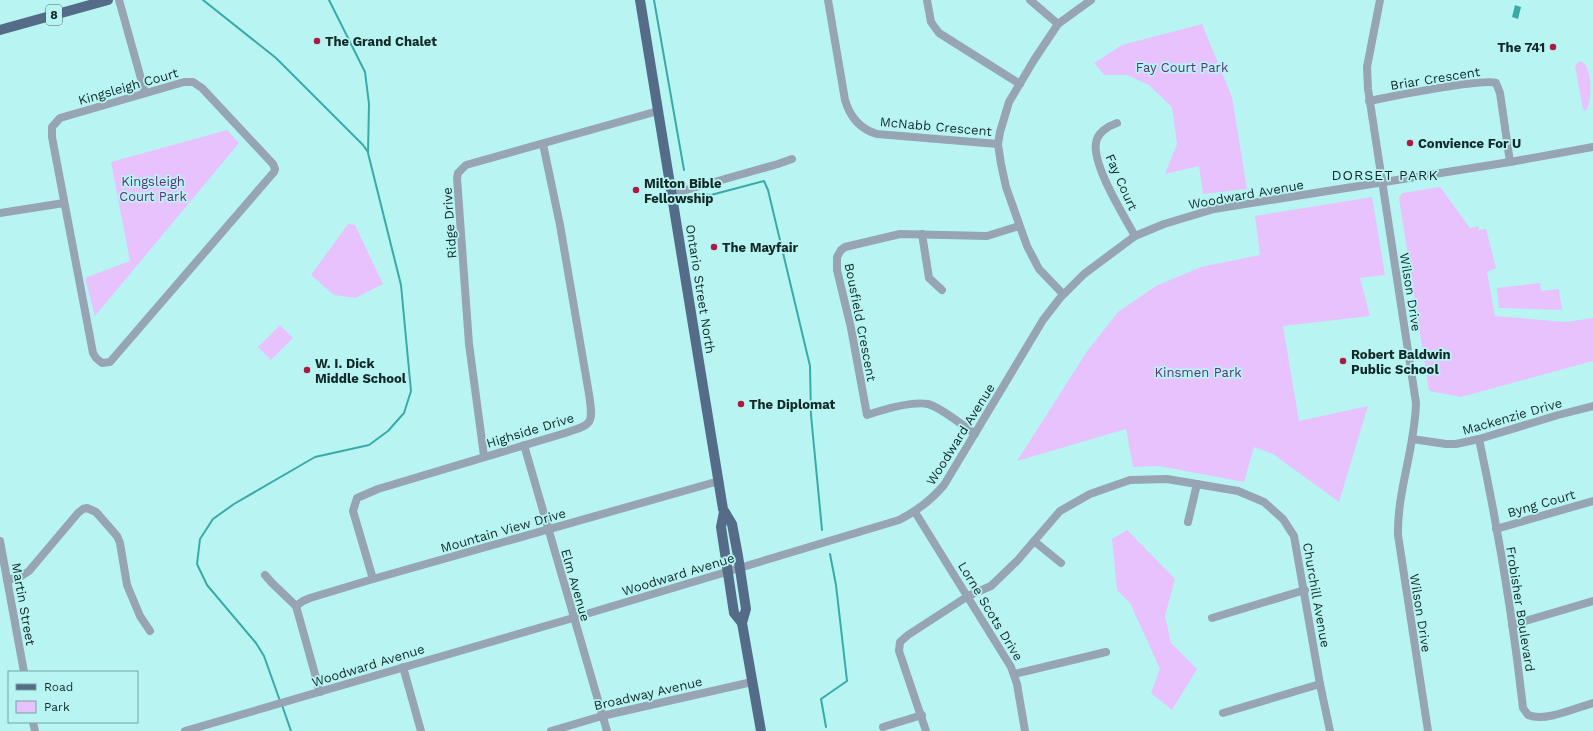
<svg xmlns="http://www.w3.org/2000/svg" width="1593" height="731" font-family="'Work Sans',sans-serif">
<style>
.green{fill:#e8c2fd}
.water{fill:#39aaa8}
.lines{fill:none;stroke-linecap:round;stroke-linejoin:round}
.stream{stroke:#39aaa8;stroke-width:2}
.minor{stroke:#97a4b4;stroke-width:8}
.major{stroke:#556c88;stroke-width:10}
.poi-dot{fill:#ad1941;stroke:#b8f5f2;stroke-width:1.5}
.labels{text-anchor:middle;stroke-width:3.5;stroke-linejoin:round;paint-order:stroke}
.shield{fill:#b8f5f2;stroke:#436665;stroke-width:1}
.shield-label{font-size:12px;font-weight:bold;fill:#112928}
.poi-label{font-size:13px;font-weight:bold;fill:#112928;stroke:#b8f5f2;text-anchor:start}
.park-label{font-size:13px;fill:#62307b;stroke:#b8f5f2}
.street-label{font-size:13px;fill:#112928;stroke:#b8f5f2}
.neighbourhood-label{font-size:14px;letter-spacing:1px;fill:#112928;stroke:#b8f5f2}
</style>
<rect width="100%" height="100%" fill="#b8f5f2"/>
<g class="green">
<path d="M 1202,24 L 1232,97 L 1247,189 L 1203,194 L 1199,166 L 1165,174 L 1177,144 L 1172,107 L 1149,85 L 1127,75 L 1104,75 L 1094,63 L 1122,45 Z"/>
<path d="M 1579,61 L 1584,63 C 1592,71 1593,104 1585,111 L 1583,109 L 1575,66 Z"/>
<path d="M 227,130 L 239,143 L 95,316 L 85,278 L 130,261 L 111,162 Z"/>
<path d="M 1440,187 L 1470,228 L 1478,226 L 1479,230 L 1486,229 L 1496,268 L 1487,272 L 1495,316 L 1566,322 L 1593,318 L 1593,361 L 1461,397 L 1429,391 L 1399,198 L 1402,193 Z"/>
<path d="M 1372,197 L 1385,275 L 1360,278 L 1370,316 L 1283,326 L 1299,421 L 1368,406 L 1339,502 L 1273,454 L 1254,447 L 1244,482 L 1159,466 L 1133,467 L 1126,429 L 1017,461 L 1088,350 L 1118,312 L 1156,286 L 1201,267 L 1260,255 L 1255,216 Z"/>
<path d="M 348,224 L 355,225 L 383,284 L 355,298 L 334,295 L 311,275 Z"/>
<path d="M 1540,283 L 1541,291 L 1559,289 L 1562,310 L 1499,308 L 1497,288 Z"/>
<path d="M 280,325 L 293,338 L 271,360 L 258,347 Z"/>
<path d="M 1127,530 L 1175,579 L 1165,616 L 1171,643 L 1197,669 L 1172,710 L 1151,693 L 1160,669 L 1130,603 L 1117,590 L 1112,539 Z"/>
</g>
<path class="water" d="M 1515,5 L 1521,7 L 1518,19 L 1512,17 Z"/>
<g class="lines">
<g class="stream">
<path d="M 203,0 L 276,58 L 363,145 L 368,152"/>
<path d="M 654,0 L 684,170"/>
<path d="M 698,194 L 711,195 L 764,181 L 768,190 L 810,366 L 811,415 L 822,530"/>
<path d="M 280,701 L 264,656 L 256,643 L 207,585 L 197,564 L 200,539 L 213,519 L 234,504 L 315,457 L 369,445 L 388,431 L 404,413 L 411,391 L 401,285 L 368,153 L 369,104 L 365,72 L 329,0"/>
<path d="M 282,705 L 291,731"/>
<path d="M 826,727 L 821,699 L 847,681 L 836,585 L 830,554"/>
</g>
<g class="minor">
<path d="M 119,0 L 145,93"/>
<path d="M 828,0 L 845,100 C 850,117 860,129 877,134 L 998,144"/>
<path d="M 927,0 L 931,22 L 939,33 L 1020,84"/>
<path d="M 1030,0 L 1058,24"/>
<path d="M 1380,0 L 1367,67 L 1368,89 L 1416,403 C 1415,448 1397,491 1398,535 L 1428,731"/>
<path d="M 184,82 L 193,82 L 202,88 L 273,164 L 275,169 L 274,172 L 110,362 L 102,363 L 96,358 L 93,353 L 52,137 L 52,127 L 60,118 Z"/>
<path d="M 1369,101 C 1388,97 1483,78 1496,83 L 1500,93 L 1510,162"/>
<path d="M 1117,123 C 1108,126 1097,133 1096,143 C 1092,165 1124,216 1135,236"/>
<path d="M 672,194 L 778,164 L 792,159"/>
<path d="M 0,213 L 64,203"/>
<path d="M 922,234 L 929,278 L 942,290"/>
<path d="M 1063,294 L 1039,269 L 1027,246 L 1006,187 L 1001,164 L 998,144 L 1000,132 L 1009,102 L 1034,60 L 1058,24 L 1091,0"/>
<path d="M 975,434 C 964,426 940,407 928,404 C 912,401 882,410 867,415 L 851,328 L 837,270 L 837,257 L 841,250 L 845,247 L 900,234 L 987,236 L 1019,226"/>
<path d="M 1412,439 L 1446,444 L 1456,444 L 1479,439 L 1558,415 L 1593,406"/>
<path d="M 1479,439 C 1498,528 1513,618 1523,708 L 1528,715 C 1546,722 1575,708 1593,703"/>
<path d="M 524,445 L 607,731"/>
<path d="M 484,456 L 469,344 L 457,178 L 458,173 L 466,165 L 658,111"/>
<path d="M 915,512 L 1011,667 L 1017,684 L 1025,731"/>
<path d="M 1188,522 L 1197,484"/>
<path d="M 1496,529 L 1593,501"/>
<path d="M 0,541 L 24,672"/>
<path d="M 1034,541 L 1061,563"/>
<path d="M 265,575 L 272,583 L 296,606 L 320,692"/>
<path d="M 373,579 L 353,511 L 357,498 L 378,489 L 562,434 C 592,424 594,426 589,394 L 560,225 L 543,144"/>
<path d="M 7,580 L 20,577 L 29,571 L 78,513 L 83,509 L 87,508 L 96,512 L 117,536 L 120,543 L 127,585 L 140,616 L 150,631"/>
<path d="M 296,606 L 303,601 L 310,598 L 373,579 L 719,481"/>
<path d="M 1212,618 L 1305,590"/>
<path d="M 1512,625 L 1593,601"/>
<path d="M 403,667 L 421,731"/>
<path d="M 1014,674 L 1106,652"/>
<path d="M 1223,713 L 1320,684"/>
<path d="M 33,722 L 35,731"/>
<path d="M 883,727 L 922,715"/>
<path d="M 185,731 L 573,618 L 899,520 C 918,510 930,501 944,485 L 1043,320 L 1060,298 L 1084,274 L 1135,236 L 1164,224 L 1214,209 L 1510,162 L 1593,147"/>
<path d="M 551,731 L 602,716 L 752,682"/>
<path d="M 926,731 L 899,651 L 900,642 L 908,635 L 968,596 L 991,586 L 1017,561 L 1060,511 L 1090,494 L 1130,480 L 1167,479 L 1238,491 L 1264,502 L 1283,519 L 1294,536 L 1320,684 L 1330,731"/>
</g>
<g class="major">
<path d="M 640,0 L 723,509 L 732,524 L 738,556 L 746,609 L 742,623 L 761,731"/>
<path d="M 0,30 L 108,0"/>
<path d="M 724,512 L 721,527 L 734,613 L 742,623"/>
</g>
</g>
<g class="poi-dot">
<circle cx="317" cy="41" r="4"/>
<circle cx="1553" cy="47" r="4"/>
<circle cx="1410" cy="143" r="4"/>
<circle cx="636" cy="190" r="4"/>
<circle cx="714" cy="247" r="4"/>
<circle cx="1343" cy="361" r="4"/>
<circle cx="307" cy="370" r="4"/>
<circle cx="741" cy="404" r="4"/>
</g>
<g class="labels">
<rect class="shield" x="46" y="5" width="16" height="20" rx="3"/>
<g class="shield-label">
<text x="54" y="19">8</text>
</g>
<g class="poi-label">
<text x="325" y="46">The Grand Chalet</text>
<text x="1545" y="52" text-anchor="end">The 741</text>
<text x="1418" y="148">Convience For U</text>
<text x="644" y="188">Milton Bible<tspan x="644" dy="15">Fellowship</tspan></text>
<text x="722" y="252">The Mayfair</text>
<text x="1351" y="359">Robert Baldwin<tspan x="1351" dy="15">Public School</tspan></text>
<text x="315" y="368">W. I. Dick<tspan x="315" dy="15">Middle School</tspan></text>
<text x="749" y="409">The Diplomat</text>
</g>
<g class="park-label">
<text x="1182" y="72">Fay Court Park</text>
<text x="153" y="186">Kingsleigh<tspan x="153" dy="15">Court Park</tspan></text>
<text x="1198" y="377">Kinsmen Park</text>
</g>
<g class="street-label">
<text transform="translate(1435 78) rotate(-9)" y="5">Briar Crescent</text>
<text transform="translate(128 86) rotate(-16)" y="5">Kingsleigh Court</text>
<text transform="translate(936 126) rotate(5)" y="5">McNabb Crescent</text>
<text transform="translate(1122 182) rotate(66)" y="5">Fay Court</text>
<text transform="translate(1246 194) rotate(-10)" y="5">Woodward Avenue</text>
<text transform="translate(449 223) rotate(-94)" y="5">Ridge Drive</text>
<text transform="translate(701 289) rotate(81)" y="5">Ontario Street North</text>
<text transform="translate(1411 292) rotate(81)" y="5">Wilson Drive</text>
<text transform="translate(861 322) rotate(79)" y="5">Bousfield Crescent</text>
<text transform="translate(1512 416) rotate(-16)" y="5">Mackenzie Drive</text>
<text transform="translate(530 430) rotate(-17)" y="5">Highside Drive</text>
<text transform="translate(960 434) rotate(-58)" y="5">Woodward Avenue</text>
<text transform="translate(1541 503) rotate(-16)" y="5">Byng Court</text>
<text transform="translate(503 530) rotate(-16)" y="5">Mountain View Drive</text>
<text transform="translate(678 574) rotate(-17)" y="5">Woodward Avenue</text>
<text transform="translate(576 585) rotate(74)" y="5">Elm Avenue</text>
<text transform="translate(1317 595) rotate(80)" y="5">Churchill Avenue</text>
<text transform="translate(24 604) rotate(80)" y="5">Martin Street</text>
<text transform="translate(1521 609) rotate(81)" y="5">Frobisher Boulevard</text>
<text transform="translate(991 611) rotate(59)" y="5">Lorne Scots Drive</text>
<text transform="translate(1421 613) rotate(81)" y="5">Wilson Drive</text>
<text transform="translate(368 665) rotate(-17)" y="5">Woodward Avenue</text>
<text transform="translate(648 693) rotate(-13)" y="5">Broadway Avenue</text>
</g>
<g class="neighbourhood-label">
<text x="1385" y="180">DORSET PARK</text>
</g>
</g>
<rect x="8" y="671" width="130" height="52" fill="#b8f5f2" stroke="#75a3a1"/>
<rect x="16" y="684" width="20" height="6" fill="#556c88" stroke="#75a3a1"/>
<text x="44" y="691" font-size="12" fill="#112928">Road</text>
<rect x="16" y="701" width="20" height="12" fill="#e8c2fd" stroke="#75a3a1"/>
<text x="44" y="711" font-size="12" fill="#112928">Park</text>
</svg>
